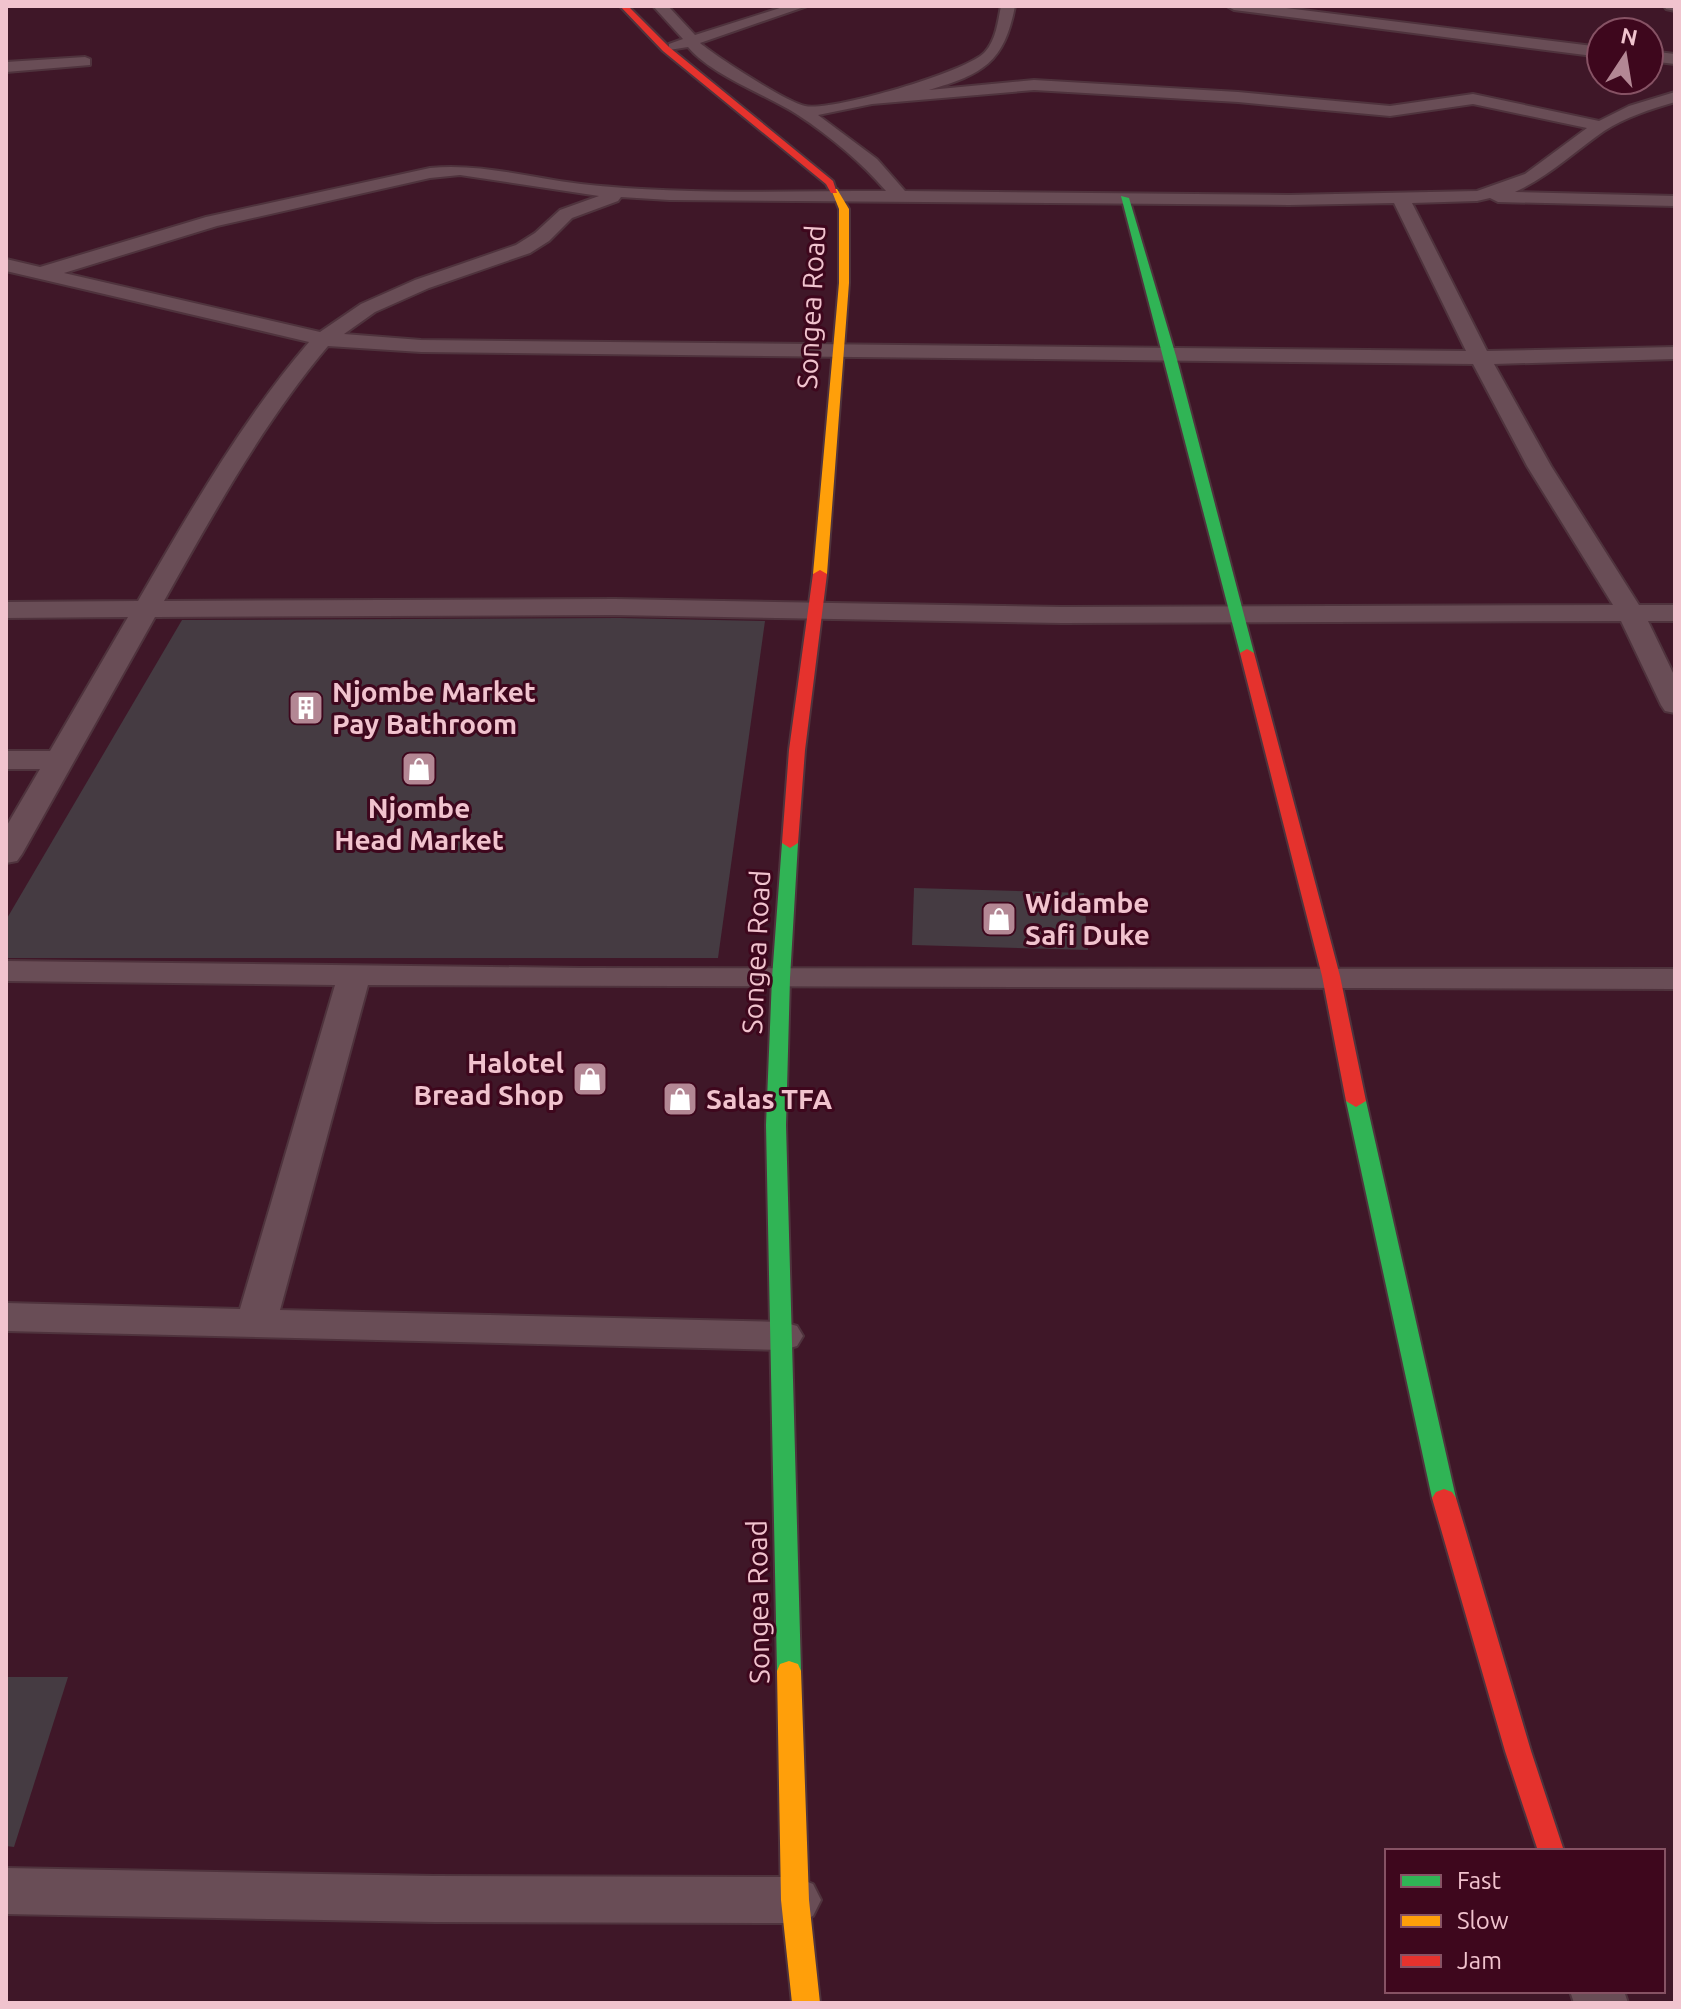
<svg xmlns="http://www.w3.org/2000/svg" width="1681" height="2009" font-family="Ubuntu,sans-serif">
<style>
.building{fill:#453b42}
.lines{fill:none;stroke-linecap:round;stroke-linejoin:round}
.street-casing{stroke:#4f333d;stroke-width:4}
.fast-casing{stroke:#4f333d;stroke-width:4}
.slow-casing{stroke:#4f333d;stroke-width:4}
.jam-casing{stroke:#4f333d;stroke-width:4}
.street{fill:#694d56;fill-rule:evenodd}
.fast{fill:#30b455;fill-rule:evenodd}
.slow{fill:#ff9f0a;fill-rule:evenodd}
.jam{fill:#e5322d;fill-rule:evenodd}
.labels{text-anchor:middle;stroke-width:6;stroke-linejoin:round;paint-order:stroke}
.street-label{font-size:28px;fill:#f1c3ce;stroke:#3e071d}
.poi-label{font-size:28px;font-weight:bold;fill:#f1c3ce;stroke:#3e071d;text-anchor:start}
</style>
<rect width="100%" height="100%" fill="#3f1728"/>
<g class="building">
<path d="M 619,618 L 765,621 L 718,958 L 6,958 L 6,920 L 182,620 Z"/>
<path d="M 914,888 L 1084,893 L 1088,950 L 912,945 Z"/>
<path d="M 6,1677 L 68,1677 L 14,1847 L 6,1846 Z"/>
</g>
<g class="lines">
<defs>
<g id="street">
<path d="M 653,6 L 668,6 L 695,35 L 786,6 L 807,6 L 700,43 C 717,57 786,102 805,106 C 830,112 967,72 985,52 C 996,40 998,21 1001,6 L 1015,6 C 1004,63 983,74 929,90 L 1034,80 L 1238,92 L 1390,106 L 1473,94 L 1599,121 L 1629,106 L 1675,92 L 1675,102 C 1651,109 1626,117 1604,131 C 1574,152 1548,177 1515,192 L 1675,196 L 1675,206 L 1498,202 L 1490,198 L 1477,201 L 1412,203 L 1487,351 L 1675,347 L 1675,359 L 1494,364 L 1551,466 L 1639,605 L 1675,605 L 1675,621 L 1648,621 L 1675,677 L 1675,713 L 1665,711 L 1661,705 L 1621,621 L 1062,623 L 615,615 L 155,617 L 22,854 L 17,861 L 6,863 L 6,827 L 40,769 L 6,769 L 6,751 L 50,751 L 128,617 L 6,618 L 6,602 L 138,601 C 189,513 242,420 309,342 L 6,271 L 6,259 L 40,267 L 206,217 L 430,168 C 481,163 530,178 581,184 C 681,195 784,191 886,191 C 861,162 830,136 798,115 C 767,95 711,75 688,47 L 669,50 L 669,44 L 683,39 ZM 1034,90 L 1238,102 L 1390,116 L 1473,104 L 1587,128 L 1525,174 L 1477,191 L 1289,195 L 905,191 L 877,159 L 818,115 L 872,104 ZM 460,175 L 599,196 L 560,210 L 535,233 L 516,245 L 415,280 L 361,304 L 320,332 L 64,273 L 217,226 L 430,178 ZM 621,197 L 669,200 L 1289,205 L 1394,203 L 1466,351 L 421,340 L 344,334 L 375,312 L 429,288 L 530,253 L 549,241 L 572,218 L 618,201 ZM 328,346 L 421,352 L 1473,364 L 1527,466 L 1613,605 L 1062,607 L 615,599 L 164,601 C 213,514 263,423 328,346 Z"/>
<path d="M 1227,6 L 1270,6 L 1601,47 L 1601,57 L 1234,10 Z"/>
<path d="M 1664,6 L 1675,6 L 1675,11 L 1666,9 Z"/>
<path d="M 1649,51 L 1675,54 L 1675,64 L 1649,61 Z"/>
<path d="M 85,57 L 90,59 L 90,65 L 6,72 L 6,62 Z"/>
<path d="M 6,961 L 580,968 L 1675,969 L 1675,989 L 368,985 L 280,1310 L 783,1322 L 797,1326 L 803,1336 L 797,1346 L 783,1350 L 6,1331 L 6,1303 L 240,1309 L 335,985 L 6,981 Z"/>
<path d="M 6,1868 L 434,1876 L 795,1877 L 813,1884 L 821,1900 L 813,1916 L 795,1923 L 434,1922 L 6,1914 Z"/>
<path d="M 1570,1991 L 1624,1991 L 1628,2003 L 1574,2003 Z"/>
</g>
<g id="fast">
<path d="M 1121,196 L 1129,198 L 1176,356 L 1254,653 L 1252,656 L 1247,657 L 1240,653 Z"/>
<path d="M 790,838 L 798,843 L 790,978 L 786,1125 L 801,1671 L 798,1678 L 789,1681 L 780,1678 L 777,1671 L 766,1125 L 772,978 L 782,843 Z"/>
<path d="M 1356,1095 L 1366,1101 L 1456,1498 L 1452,1504 L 1444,1507 L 1436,1504 L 1432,1498 L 1346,1101 Z"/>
</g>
<g id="slow">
<path d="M 831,189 L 837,189 L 849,209 L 849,283 L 827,574 L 820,578 L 813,574 L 839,283 L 839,209 Z"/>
<path d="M 789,1661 L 798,1664 L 801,1671 L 809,1900 L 820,2003 L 792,2003 L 781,1900 L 777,1671 L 780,1664 Z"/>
</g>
<g id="jam">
<path d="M 620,6 L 628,6 L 669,47 L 833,181 L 837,193 L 831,193 L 826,184 L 663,51 Z"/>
<path d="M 820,570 L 827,574 L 805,750 L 798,843 L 790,848 L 782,843 L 789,750 L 813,574 Z"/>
<path d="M 1247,649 L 1254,653 L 1340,976 L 1366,1101 L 1356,1107 L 1346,1101 L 1322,976 L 1240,653 Z"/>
<path d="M 1444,1489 L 1452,1492 L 1456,1498 L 1531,1751 L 1564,1851 L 1538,1851 L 1505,1751 L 1432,1498 L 1436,1492 Z"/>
</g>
</defs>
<use href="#street" class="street-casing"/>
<use href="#fast" class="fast-casing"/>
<use href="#slow" class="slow-casing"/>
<use href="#jam" class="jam-casing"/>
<use href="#street" class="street"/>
<use href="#fast" class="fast"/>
<use href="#slow" class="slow"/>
<use href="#jam" class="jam"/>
</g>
<defs>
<symbol id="building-square" viewBox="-11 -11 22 22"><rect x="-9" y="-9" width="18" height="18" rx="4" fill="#b38794" stroke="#3e071d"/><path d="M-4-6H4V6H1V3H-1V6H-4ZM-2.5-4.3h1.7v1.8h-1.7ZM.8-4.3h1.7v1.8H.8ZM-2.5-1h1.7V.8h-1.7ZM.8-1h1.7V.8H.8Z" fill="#fff"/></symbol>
<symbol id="shop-square" viewBox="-11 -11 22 22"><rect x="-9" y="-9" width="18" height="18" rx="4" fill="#b38794" stroke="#3e071d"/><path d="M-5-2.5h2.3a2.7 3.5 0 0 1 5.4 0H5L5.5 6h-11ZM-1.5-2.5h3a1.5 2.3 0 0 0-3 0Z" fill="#fff"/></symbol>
</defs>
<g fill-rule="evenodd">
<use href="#building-square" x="286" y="688" width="40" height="40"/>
<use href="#shop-square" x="399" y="749" width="40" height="40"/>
<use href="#shop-square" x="979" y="899" width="40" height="40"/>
<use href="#shop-square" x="570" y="1059" width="40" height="40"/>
<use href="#shop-square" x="660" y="1079" width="40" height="40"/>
</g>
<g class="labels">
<g class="street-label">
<text transform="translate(811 307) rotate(-87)" y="10">Songea Road</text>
<text transform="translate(756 952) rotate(-87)" y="10">Songea Road</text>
<text transform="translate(758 1602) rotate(-91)" y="10">Songea Road</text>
</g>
<g class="poi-label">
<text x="332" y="702">Njombe Market<tspan x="332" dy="32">Pay Bathroom</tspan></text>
<text x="419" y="818" text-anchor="middle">Njombe<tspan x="419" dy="32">Head Market</tspan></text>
<text x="1025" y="913">Widambe<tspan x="1025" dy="32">Safi Duke</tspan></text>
<text x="564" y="1073" text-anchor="end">Halotel<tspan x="564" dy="32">Bread Shop</tspan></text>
<text x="706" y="1109">Salas TFA</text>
</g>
</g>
<rect width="1681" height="2009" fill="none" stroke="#f1c3ce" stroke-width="16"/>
<rect x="1385" y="1849" width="280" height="144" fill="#3e071d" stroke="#865264" stroke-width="2"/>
<rect x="1401" y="1875" width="40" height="12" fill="#30b455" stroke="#865264" stroke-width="2"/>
<text x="1457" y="1889" font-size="24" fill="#f1c3ce">Fast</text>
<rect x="1401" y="1915" width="40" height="12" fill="#ff9f0a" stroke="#865264" stroke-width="2"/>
<text x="1457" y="1929" font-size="24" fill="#f1c3ce">Slow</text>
<rect x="1401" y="1955" width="40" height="12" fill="#e5322d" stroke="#865264" stroke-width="2"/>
<text x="1457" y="1969" font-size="24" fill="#f1c3ce">Jam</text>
<g transform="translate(1625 56) rotate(12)"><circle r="38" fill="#3e071d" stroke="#865264" stroke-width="2"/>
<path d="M0-6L14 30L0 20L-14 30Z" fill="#b38794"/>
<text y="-12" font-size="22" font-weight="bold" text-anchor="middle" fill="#f1c3ce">N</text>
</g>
</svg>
